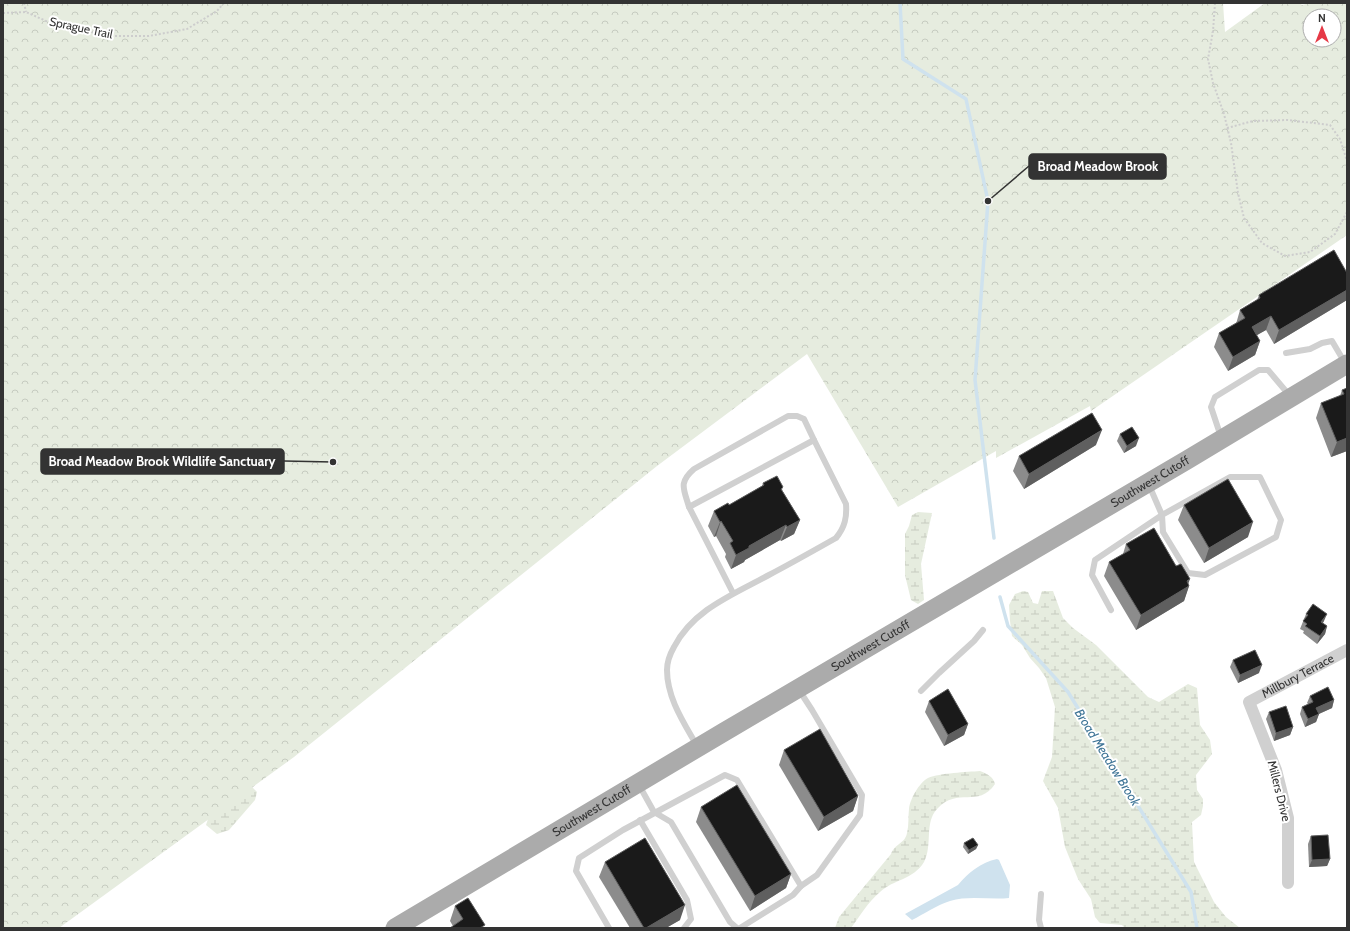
<svg xmlns="http://www.w3.org/2000/svg" width="1350" height="931" font-family="Cabin,sans-serif">
<style>
.wetland{fill:url(#wetland-marsh)}
.park{fill:url(#park-crowns);fill-rule:evenodd}
.water{fill:#cfe2ee}
.lines{fill:none;stroke-linecap:round;stroke-linejoin:round}
.stream{stroke:#cfe2ee;stroke-width:3.5}
.path{stroke:#cdcdcd;stroke-width:2;stroke-dasharray:2 2;stroke-linecap:butt}
.service{stroke:#d0d0d0;stroke-width:6}
.minor{stroke:#d0d0d0;stroke-width:12}
.primary{stroke:#ababab;stroke-width:19}
.wall{fill:#8c8c8c}
.shaded-wall{fill:#5f5f5f}
.building{fill:#1a1a1a;stroke:#5f5f5f}
.labels{text-anchor:middle;stroke-width:4;stroke-linejoin:round;paint-order:stroke}
.street-label{font-size:12px;fill:#333;stroke:#fff}
.water-label{font-size:13px;font-style:italic;fill:#3f7597;stroke:#fff}
.leader{fill:none;stroke:#333;stroke-width:1.5}
.callout-dot{fill:#333;stroke:#fff;stroke-width:1.5}
.callout{fill:#333;stroke:#333;stroke-width:1.5}
.callout-label{font-size:13px;text-anchor:middle;font-weight:bold;fill:#fff}
</style>
<defs>
<pattern id="wetland-marsh" width="20" height="14" patternUnits="userSpaceOnUse"><rect width="20" height="14" fill="#e6ecdf"/><path d="M1 5h8M5 5V1M11 12h8M15 12V8" fill="none" stroke="#c6cbc0"/></pattern>
<pattern id="park-crowns" width="20" height="18" patternUnits="userSpaceOnUse"><rect width="20" height="18" fill="#e6ecdf"/><path d="M2 6a3 3 0 1 1 6 0M12 15a3 3 0 1 1 6 0" fill="none" stroke="#c6cbc0"/></pattern>
</defs>
<rect width="100%" height="100%" fill="#fff"/>
<g class="wetland">
<path d="M 918,512 L 932,513 L 921,564 L 924,600 L 918,604 L 911,600 L 905,575 L 905,534 L 909,526 L 912,515 Z"/>
<path d="M 1023,591 L 1028,592 L 1033,603 L 1038,604 L 1042,591 L 1053,591 L 1063,618 L 1073,628 L 1096,645 L 1148,697 L 1159,702 L 1188,684 L 1197,688 L 1200,725 L 1210,740 L 1212,754 L 1196,775 L 1197,790 L 1203,799 L 1203,806 L 1201,815 L 1192,822 L 1194,862 L 1214,902 L 1226,917 L 1240,928 L 1125,928 L 1122,925 L 1100,923 L 1095,917 L 1091,899 L 1078,879 L 1065,847 L 1058,808 L 1043,781 L 1052,757 L 1055,707 L 1046,678 L 1039,668 L 1030,658 L 1022,645 L 1012,636 L 1010,621 L 1009,605 L 1015,594 Z"/>
<path d="M 980,771 C 987,774 993,776 995,784 C 978,809 958,786 937,809 C 924,823 933,845 924,862 C 913,880 894,879 880,892 C 868,902 860,916 851,928 L 835,928 L 839,917 L 891,854 C 895,843 905,844 907,833 C 909,825 908,817 909,809 C 910,799 919,783 928,778 C 940,773 967,772 980,771 Z"/>
<path d="M 250,785 L 257,792 L 255,800 L 229,830 L 217,834 L 206,825 L 209,816 Z"/>
</g>
<path class="park" d="M 3,3 L 1223,3 L 1225,32 L 1265,3 L 1300,3 L 1302,5 L 1310,3 L 1347,3 L 1347,235 L 1091,411 L 1090,406 L 996,458 L 996,451 L 898,507 L 807,354 L 657,466 L 294,757 L 59,928 L 3,928 ZM 1310,16 L 1334,16 L 1334,40 L 1310,40 Z"/>
<path class="water" d="M 997,859 L 999,860 L 1010,885 L 1009,898 C 990,900 969,895 950,901 C 937,905 924,914 912,920 L 905,914 L 958,885 C 968,873 981,862 997,859 Z"/>
<g class="lines">
<g class="stream">
<path d="M 900,3 L 903,59 L 966,99 L 988,201 L 975,380 L 994,538"/>
<path d="M 1000,597 L 1008,626 L 1068,692 L 1191,892 L 1197,928"/>
</g>
<g class="path">
<path d="M 24,3 L 26,12"/>
<path d="M 1215,3 L 1213,31 L 1208,59 L 1213,83 L 1224,114 L 1231,143 L 1238,193 L 1244,218 L 1262,243 L 1285,256 L 1310,252 L 1335,234 L 1347,212"/>
<path d="M 3,13 L 26,12 L 55,25 L 83,30 L 107,36 L 149,36 L 187,29 L 217,11 L 224,3"/>
<path d="M 1227,128 L 1253,121 L 1288,120 L 1330,125 L 1340,139 L 1347,161"/>
</g>
<g class="service">
<path d="M 1286,353 L 1310,349 L 1322,343 L 1332,341 L 1345,363"/>
<path d="M 1221,437 L 1211,407 L 1215,397 L 1259,370 L 1268,370 L 1290,396"/>
<path d="M 689,507 C 684,489 678,483 694,469 L 788,416 L 797,416 L 804,419 L 814,440"/>
<path d="M 1111,610 L 1092,575 L 1095,560 L 1162,515 L 1230,477 L 1260,477 L 1281,520 L 1276,537 L 1205,575 L 1188,573 L 1163,532 L 1162,515 L 1149,485"/>
<path d="M 799,690 L 812,710 L 862,795 L 860,815 L 817,875 L 801,886"/>
<path d="M 921,691 L 939,673 L 974,641 L 983,630"/>
<path d="M 697,746 C 684,723 667,698 667,670 C 667,663 670,654 674,647 C 693,610 732,595 767,576 C 790,564 813,551 836,538 C 845,527 847,517 846,504 L 814,440 L 689,507 L 733,593"/>
<path d="M 639,785 L 654,812 L 671,822 L 730,922 L 737,928"/>
<path d="M 640,820 L 687,900 L 691,919 L 684,928"/>
<path d="M 1041,894 L 1039,920 L 1041,928"/>
<path d="M 609,928 L 576,871 L 579,858 L 623,830 L 725,775 L 737,780 L 801,886 L 793,895 L 740,928"/>
</g>
<path class="minor" id="s1" d="M 1288,883 L 1288,818 L 1276,770 L 1249,702 L 1347,650"/>
<path class="primary" id="s2" d="M 395,928 L 724,732 L 1187,460 L 1347,364"/>
</g>
<g class="wall">
<path d="M 1347,273 L 1347,300 L 1274,344 L 1266,330 L 1256,335 L 1260,341 L 1255,355 L 1228,371 L 1214,347 L 1219,333 L 1236,324 L 1240,310 L 1257,300 L 1259,295 Z"/>
<path d="M 1347,388 L 1347,451 L 1331,457 L 1316,418 L 1321,403 L 1340,396 L 1342,390 Z"/>
<path d="M 1120,434 L 1136,446 L 1124,453 L 1117,441 Z"/>
<path d="M 1096,445 L 1024,489 L 1013,471 L 1019,456 Z"/>
<path d="M 763,483 L 783,487 L 782,490 L 800,520 L 794,534 L 781,541 L 780,540 L 745,560 L 744,562 L 731,569 L 725,557 L 726,554 L 716,536 L 714,537 L 708,526 L 714,511 L 729,505 L 762,486 Z"/>
<path d="M 1184,505 L 1248,537 L 1204,563 L 1178,520 Z"/>
<path d="M 1126,544 L 1188,585 L 1189,586 L 1184,601 L 1136,630 L 1104,576 L 1109,562 L 1123,554 Z"/>
<path d="M 1306,614 L 1324,621 L 1323,623 L 1327,626 L 1325,634 L 1317,644 L 1303,633 L 1304,631 L 1300,629 Z"/>
<path d="M 1233,660 L 1259,673 L 1238,683 L 1230,667 Z"/>
<path d="M 1310,696 L 1334,700 L 1332,708 L 1319,714 L 1316,722 L 1305,727 L 1300,714 L 1302,707 L 1308,704 L 1307,703 Z"/>
<path d="M 929,701 L 968,724 L 964,735 L 944,746 L 925,712 Z"/>
<path d="M 1269,712 L 1293,727 L 1290,735 L 1274,741 L 1266,719 Z"/>
<path d="M 784,750 L 858,796 L 853,811 L 818,831 L 779,765 Z"/>
<path d="M 701,807 L 791,874 L 786,888 L 750,911 L 696,822 Z"/>
<path d="M 1311,836 L 1330,859 L 1327,866 L 1309,867 L 1308,844 Z"/>
<path d="M 964,843 L 978,845 L 976,849 L 968,854 L 963,847 Z"/>
<path d="M 605,862 L 680,920 L 666,928 L 630,928 L 599,877 Z"/>
<path d="M 455,906 L 484,928 L 453,926 L 450,921 Z"/>
</g>
<g class="shaded-wall">
<path d="M 1347,290 L 1347,300 L 1274,344 L 1279,330 Z"/>
<path d="M 1271,316 L 1266,330 L 1247,341 L 1252,327 Z"/>
<path d="M 1260,341 L 1255,355 L 1228,371 L 1233,357 Z"/>
<path d="M 1102,430 L 1096,445 L 1024,489 L 1029,474 Z"/>
<path d="M 1139,438 L 1136,446 L 1124,453 L 1127,446 Z"/>
<path d="M 1347,438 L 1347,451 L 1331,457 L 1337,442 Z"/>
<path d="M 800,520 L 794,534 L 781,541 L 787,527 Z"/>
<path d="M 721,521 L 716,536 L 714,537 L 720,522 Z"/>
<path d="M 1253,522 L 1248,537 L 1204,563 L 1209,548 Z"/>
<path d="M 786,525 L 780,540 L 745,560 L 744,562 L 731,569 L 736,555 L 749,546 Z"/>
<path d="M 1190,579 L 1187,587 L 1189,586 L 1184,601 L 1136,630 L 1141,615 Z"/>
<path d="M 1327,614 L 1324,621 L 1318,629 L 1321,622 Z"/>
<path d="M 1327,626 L 1325,634 L 1317,644 L 1320,636 Z"/>
<path d="M 1262,665 L 1259,673 L 1238,683 L 1240,675 Z"/>
<path d="M 1334,700 L 1332,708 L 1314,716 L 1316,708 Z"/>
<path d="M 1319,714 L 1316,722 L 1305,727 L 1308,719 Z"/>
<path d="M 968,724 L 964,735 L 944,746 L 948,735 Z"/>
<path d="M 1293,727 L 1290,735 L 1274,741 L 1276,733 Z"/>
<path d="M 858,796 L 853,811 L 818,831 L 824,817 Z"/>
<path d="M 978,845 L 976,849 L 968,854 L 969,850 Z"/>
<path d="M 1330,859 L 1327,866 L 1309,867 L 1312,860 Z"/>
<path d="M 791,874 L 786,888 L 750,911 L 755,896 Z"/>
<path d="M 685,905 L 680,920 L 666,928 L 646,928 Z"/>
</g>
<g class="building">
<path d="M 1334,250 L 1347,273 L 1347,290 L 1279,330 L 1271,316 L 1252,327 L 1260,341 L 1233,357 L 1219,333 L 1245,318 L 1240,310 L 1260,298 L 1259,295 Z"/>
<path d="M 1347,388 L 1347,438 L 1337,442 L 1321,403 L 1344,394 L 1342,390 Z"/>
<path d="M 1092,413 L 1102,430 L 1029,474 L 1019,456 Z"/>
<path d="M 1132,427 L 1139,438 L 1127,446 L 1120,434 Z"/>
<path d="M 777,476 L 783,487 L 781,489 L 800,520 L 787,527 L 786,525 L 749,546 L 749,548 L 736,555 L 730,543 L 733,541 L 721,521 L 720,522 L 714,511 L 728,503 L 729,505 L 764,485 L 763,483 Z"/>
<path d="M 1228,479 L 1253,522 L 1209,548 L 1184,505 Z"/>
<path d="M 1154,528 L 1176,566 L 1181,564 L 1190,579 L 1187,581 L 1189,586 L 1141,615 L 1109,562 L 1130,550 L 1126,544 Z"/>
<path d="M 1313,604 L 1327,614 L 1321,622 L 1327,626 L 1320,636 L 1305,626 L 1307,624 L 1303,621 L 1308,615 L 1306,614 Z"/>
<path d="M 1255,650 L 1262,665 L 1240,675 L 1233,660 Z"/>
<path d="M 1328,687 L 1334,700 L 1316,708 L 1319,714 L 1308,719 L 1302,707 L 1313,702 L 1310,696 Z"/>
<path d="M 948,689 L 968,724 L 948,735 L 929,701 Z"/>
<path d="M 1286,706 L 1293,727 L 1276,733 L 1269,712 Z"/>
<path d="M 820,729 L 858,796 L 824,817 L 784,750 Z"/>
<path d="M 737,785 L 791,874 L 755,896 L 701,807 Z"/>
<path d="M 1328,835 L 1330,859 L 1312,860 L 1311,836 Z"/>
<path d="M 645,838 L 685,905 L 646,928 L 644,928 L 605,862 Z"/>
<path d="M 973,838 L 978,845 L 969,850 L 964,843 Z"/>
<path d="M 468,898 L 485,925 L 480,928 L 450,928 L 463,919 L 455,906 Z"/>
</g>
<g class="labels">
<g class="street-label">
<text transform="translate(81 28) rotate(12)" y="4">Sprague Trail</text>
<text dy="4" stroke="none"><textPath href="#s2" startOffset="877">Southwest Cutoff</textPath></text>
<text dy="4" stroke="none"><textPath href="#s2" startOffset="553">Southwest Cutoff</textPath></text>
<text dy="4" stroke="none"><textPath href="#s1" startOffset="243">Millbury Terrace</textPath></text>
<text transform="translate(1279 791) rotate(76)" y="4">Millers Drive</text>
<text dy="4" stroke="none"><textPath href="#s2" startOffset="229">Southwest Cutoff</textPath></text>
</g>
<g class="water-label">
<text transform="translate(1108 757) rotate(58)" y="5">Broad Meadow Brook</text>
</g>
</g>
<path class="leader" d="M988 201L1029 166M333 462L284 461"/>
<g class="callout-dot">
<circle cx="988" cy="201" r="4"/>
<circle cx="333" cy="462" r="4"/>
</g>
<g class="callout">
<rect x="1029" y="154" width="137" height="25" rx="4"/>
<rect x="41" y="449" width="243" height="25" rx="4"/>
</g>
<g class="callout-label">
<text x="1098" y="171">Broad Meadow Brook</text>
<text x="162" y="466">Broad Meadow Brook Wildlife Sanctuary</text>
</g>
<rect width="1350" height="931" fill="none" stroke="#333333" stroke-width="8"/>
<g transform="translate(1322 28)"><circle r="19" fill="#ffffff" stroke="#adadad"/>
<path d="M0-3L7 15L0 10L-7 15Z" fill="#e63946"/>
<text y="-6" font-size="11" font-weight="bold" text-anchor="middle" fill="#333333">N</text>
</g>
</svg>
